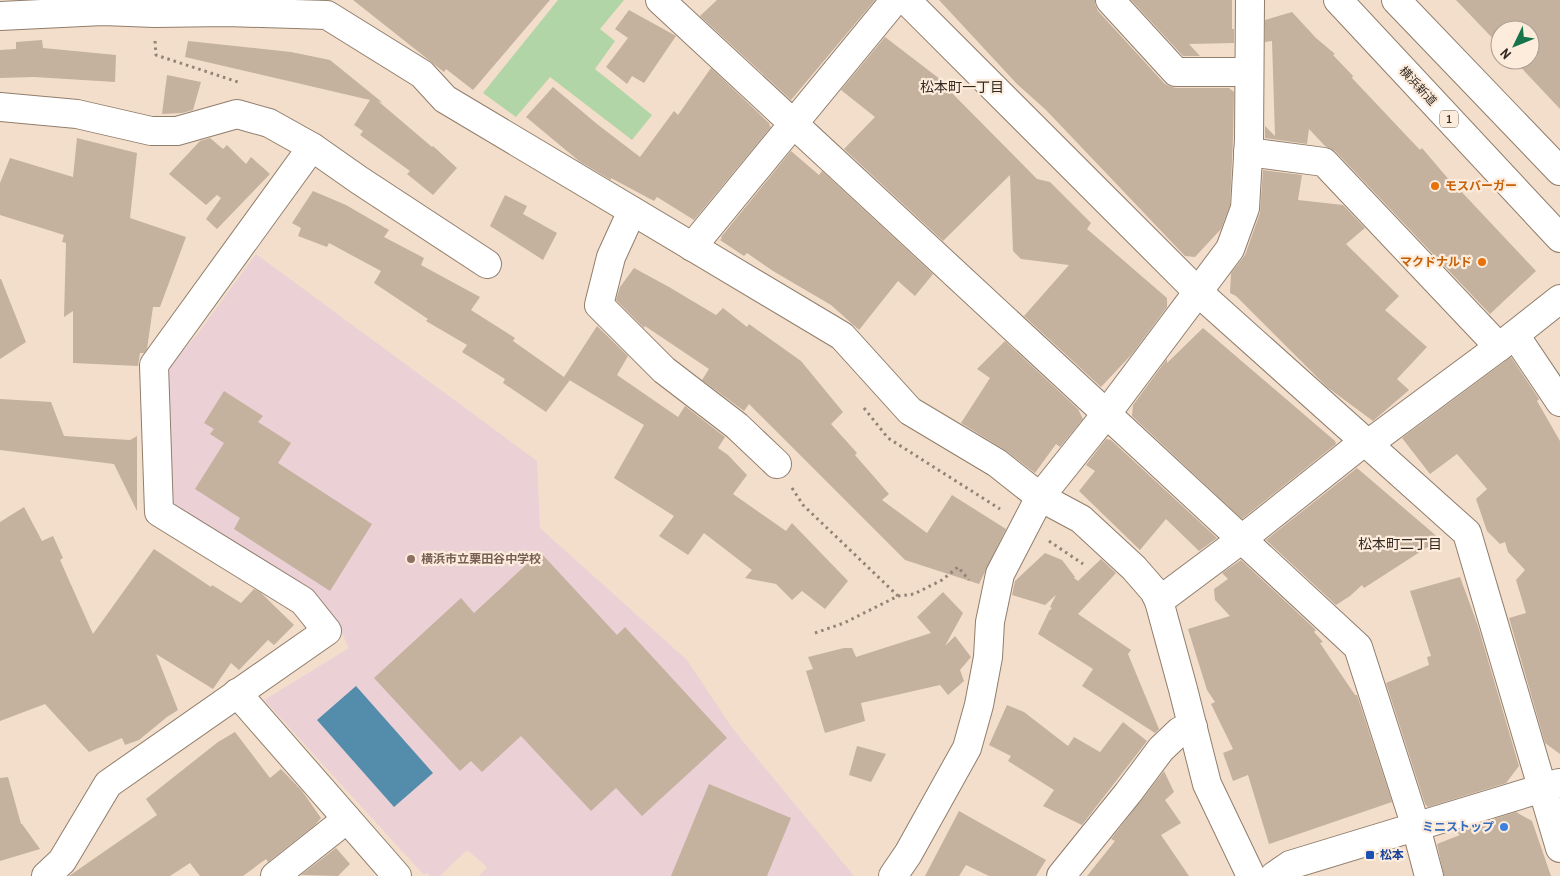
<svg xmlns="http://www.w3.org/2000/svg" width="1560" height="876" font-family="'Archivo Narrow','Noto Sans JP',sans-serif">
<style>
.education{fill:#ebd1d6}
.green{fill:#b1d5a7}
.water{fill:#548cac}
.building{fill:#c4b19e}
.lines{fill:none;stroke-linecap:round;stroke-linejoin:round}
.minor-casing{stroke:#907e6c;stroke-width:30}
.highway-casing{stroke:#907e6c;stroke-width:30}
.path{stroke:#918376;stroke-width:3;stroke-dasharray:2.5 4;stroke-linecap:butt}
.minor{stroke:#fff;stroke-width:28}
.highway{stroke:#fff;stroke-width:28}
.food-dot{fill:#e8710a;stroke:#fdecdc;stroke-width:2}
.education-dot{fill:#8d6e63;stroke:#fdecdc;stroke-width:2}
.shop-dot{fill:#3f7fe0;stroke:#fdecdc;stroke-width:2}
.transit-dot{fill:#1a4fb4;stroke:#fdecdc;stroke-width:2}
.labels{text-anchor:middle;stroke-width:4.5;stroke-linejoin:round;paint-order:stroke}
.shield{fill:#fdecdc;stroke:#6f645a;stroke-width:1}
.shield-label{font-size:11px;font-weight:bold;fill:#322a23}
.street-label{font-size:12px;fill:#322a23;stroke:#fdecdc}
.food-label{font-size:12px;font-weight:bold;fill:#c56008;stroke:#fdecdc;text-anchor:start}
.education-label{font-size:12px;font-weight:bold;fill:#785e54;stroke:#fdecdc;text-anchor:start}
.shop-label{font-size:12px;font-weight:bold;fill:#366cbe;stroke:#fdecdc;text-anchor:end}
.transit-label{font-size:12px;font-weight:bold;fill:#164399;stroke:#fdecdc;text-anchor:start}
.neighbourhood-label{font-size:14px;fill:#322a23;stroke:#fdecdc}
</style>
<rect width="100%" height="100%" fill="#f3decb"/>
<path class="education" d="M 256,254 L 537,461 L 540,528 L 687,660 L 733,729 L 854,876 L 479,876 L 487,867 L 467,850 L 440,876 L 430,876 L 427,873 L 424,875 L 264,700 L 349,648 L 340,629 L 166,501 L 164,373 L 199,332 Z"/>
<path class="green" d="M 558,0 L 624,0 L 600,29 L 615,41 L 595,69 L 652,115 L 632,140 L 550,77 L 516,117 L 483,93 Z"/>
<path class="water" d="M 356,686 L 433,773 L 394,807 L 317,720 Z"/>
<g class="building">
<path d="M 353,0 L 550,0 L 473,90 L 446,69 L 444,72 Z"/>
<path d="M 717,0 L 875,0 L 791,100 L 700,16 Z"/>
<path d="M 939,0 L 1095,0 L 1095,4 L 1098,11 L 1164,83 L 1169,86 L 1176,88 L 1229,88 L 1234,92 L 1233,139 L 1230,205 L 1221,229 L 1195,257 L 1185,256 L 1046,110 L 1017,84 Z"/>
<path d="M 1131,0 L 1232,0 L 1232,29 L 1234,29 L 1234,43 L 1189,44 L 1200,56 L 1183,56 Z"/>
<path d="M 1456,0 L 1560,0 L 1560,109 L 1514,60 L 1530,60 L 1530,30 L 1500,30 L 1500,46 Z"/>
<path d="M 629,10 L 676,36 L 644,83 L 632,76 L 627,84 L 606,67 L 628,38 L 615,29 Z"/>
<path d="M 1292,12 L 1316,38 L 1335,54 L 1333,55 L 1353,76 L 1352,78 L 1420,150 L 1422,148 L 1456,188 L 1457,187 L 1536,271 L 1490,314 L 1335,151 L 1325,146 L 1309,129 L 1307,144 L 1265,138 L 1265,126 L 1275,136 L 1272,41 L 1265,42 L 1265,20 Z"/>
<path d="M 885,37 L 949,86 L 947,88 L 1037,179 L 1050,182 L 1091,223 L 1087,229 L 1167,298 L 1167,307 L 1132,354 L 1101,387 L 1024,316 L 1069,265 L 1021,259 L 1013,251 L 1010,175 L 943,241 L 844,149 L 875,117 L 841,90 Z"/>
<path d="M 42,40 L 43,48 L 116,55 L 115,82 L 34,77 L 0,78 L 0,50 L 16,49 L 16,42 Z"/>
<path d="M 188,41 L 291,52 L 330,60 L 383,103 L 378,101 L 432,147 L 433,146 L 457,168 L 433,195 L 407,174 L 410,171 L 360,135 L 363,131 L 354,125 L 370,100 L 185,57 Z"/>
<path d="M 711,68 L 770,124 L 769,125 L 771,127 L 694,220 L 657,197 L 654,201 L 611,178 L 611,180 L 579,161 L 526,117 L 553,87 L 597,124 L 640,157 L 674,111 L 678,115 Z"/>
<path d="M 167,75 L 201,82 L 193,110 L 182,113 L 162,114 Z"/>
<path d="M 77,138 L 137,153 L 130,218 L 186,237 L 160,307 L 153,307 L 147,349 L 144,353 L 140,353 L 138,366 L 73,363 L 73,311 L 64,317 L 66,243 L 62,242 L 64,235 L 0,215 L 0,183 L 10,158 L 73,177 Z"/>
<path d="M 210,138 L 223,149 L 227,145 L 246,164 L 251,157 L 270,174 L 217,229 L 206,219 L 221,198 L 217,195 L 206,205 L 169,174 L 200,141 Z"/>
<path d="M 791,151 L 819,175 L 822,171 L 933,274 L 915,296 L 898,281 L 859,330 L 831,305 L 773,271 L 747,253 L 744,256 L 720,240 L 722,238 L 721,237 Z"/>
<path d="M 1263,170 L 1302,175 L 1298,200 L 1343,205 L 1365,228 L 1346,244 L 1399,296 L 1385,310 L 1427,347 L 1397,379 L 1409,390 L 1373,421 L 1327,387 L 1236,296 L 1230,293 L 1231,273 L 1245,255 L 1260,213 Z"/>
<path d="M 313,191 L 346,205 L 389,230 L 384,237 L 424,258 L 421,265 L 480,297 L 471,310 L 515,338 L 513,341 L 564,377 L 597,326 L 628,356 L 617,375 L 678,417 L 685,406 L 725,437 L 718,448 L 728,455 L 747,475 L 733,494 L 786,531 L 792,523 L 848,581 L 825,609 L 802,591 L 792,600 L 776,584 L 745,578 L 752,570 L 704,533 L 688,555 L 659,536 L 674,516 L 614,478 L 644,425 L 566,378 L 570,380 L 546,412 L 503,383 L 505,379 L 462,352 L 467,345 L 426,321 L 428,319 L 374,283 L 381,271 L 329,243 L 327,247 L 298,236 L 301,228 L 292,223 Z"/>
<path d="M 505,195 L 527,206 L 523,214 L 557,233 L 543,260 L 490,226 Z"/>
<path d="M 634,268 L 669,287 L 716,315 L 723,308 L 747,327 L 749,324 L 801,361 L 843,412 L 831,424 L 857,453 L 855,455 L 889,494 L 882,500 L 927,533 L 952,495 L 1006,529 L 979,584 L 905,560 L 749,404 L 744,411 L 702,380 L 709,369 L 645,326 L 644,328 L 616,300 L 620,287 Z"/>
<path d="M 0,279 L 1,279 L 26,342 L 0,359 Z"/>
<path d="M 1203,328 L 1335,441 L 1336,444 L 1242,519 L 1132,416 L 1133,405 L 1167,359 L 1167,363 Z"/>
<path d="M 1005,341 L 1078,409 L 1083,419 L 1060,447 L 1056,444 L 1035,473 L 1005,450 L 961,423 L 990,378 L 977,369 Z"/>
<path d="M 1511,357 L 1539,399 L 1537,401 L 1560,441 L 1560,754 L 1545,743 L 1509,618 L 1526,613 L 1516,580 L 1525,570 L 1508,552 L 1505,542 L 1500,544 L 1487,531 L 1476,499 L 1487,489 L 1457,454 L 1430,474 L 1402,438 Z"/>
<path d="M 224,391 L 263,416 L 258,422 L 291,443 L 278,463 L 372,524 L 330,591 L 234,529 L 240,518 L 195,489 L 224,443 L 210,434 L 214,429 L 204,423 Z"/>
<path d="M 0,399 L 51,402 L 64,436 L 130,440 L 137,436 L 137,511 L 114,464 L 0,450 Z"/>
<path d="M 1106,439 L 1111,440 L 1217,538 L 1199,551 L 1166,519 L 1140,550 L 1079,491 L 1095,471 L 1086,465 Z"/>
<path d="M 1357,468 L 1440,539 L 1364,588 L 1362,585 L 1350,596 L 1336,605 L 1266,540 Z"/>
<path d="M 24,507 L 42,541 L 53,536 L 63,558 L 60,560 L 93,634 L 154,549 L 211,587 L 212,585 L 241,603 L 254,589 L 260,592 L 294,625 L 274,645 L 268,640 L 239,670 L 231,663 L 213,689 L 156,654 L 178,710 L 167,717 L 139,740 L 125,745 L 122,738 L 89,752 L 45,704 L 0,721 L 0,522 Z"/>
<path d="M 540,552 L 617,635 L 625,627 L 727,738 L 642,816 L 616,788 L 591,811 L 521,736 L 482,772 L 471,761 L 460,771 L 374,678 L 461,598 L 474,613 Z"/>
<path d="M 1045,553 L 1062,560 L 1075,577 L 1074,578 L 1078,581 L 1101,559 L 1116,573 L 1078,614 L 1131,650 L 1128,654 L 1159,729 L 1155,733 L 1082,686 L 1093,669 L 1038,634 L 1049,611 L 1052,608 L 1050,607 L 1056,595 L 1045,605 L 1012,595 L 1015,581 Z"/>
<path d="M 1241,560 L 1316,630 L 1314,632 L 1323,642 L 1320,643 L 1355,695 L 1357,695 L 1392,802 L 1269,844 L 1248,775 L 1233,781 L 1223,753 L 1233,749 L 1211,704 L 1215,702 L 1207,690 L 1188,629 L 1230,616 L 1215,600 L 1214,589 L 1228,579 L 1222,573 Z"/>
<path d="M 1460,577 L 1478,626 L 1519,766 L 1506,783 L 1428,807 L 1425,804 L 1386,683 L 1429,665 L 1427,657 L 1431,656 L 1410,591 Z"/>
<path d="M 943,592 L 963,613 L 945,646 L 955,636 L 971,657 L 960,670 L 964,681 L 948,695 L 940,685 L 861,703 L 865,721 L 825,733 L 806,671 L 813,669 L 808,657 L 844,648 L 852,648 L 856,657 L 931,633 L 917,617 Z"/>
<path d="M 1007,705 L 1024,712 L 1068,746 L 1074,737 L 1100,752 L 1123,722 L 1147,741 L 1082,825 L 1043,806 L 1054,790 L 1008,761 L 1011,756 L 989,745 Z"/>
<path d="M 235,732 L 270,778 L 281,769 L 302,791 L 321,818 L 315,825 L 268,862 L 266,859 L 243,876 L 200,876 L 190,863 L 170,876 L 69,876 L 157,815 L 146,799 L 218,742 Z"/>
<path d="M 857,746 L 886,754 L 871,782 L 849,775 Z"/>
<path d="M 1164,771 L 1174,792 L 1165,800 L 1181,823 L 1161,835 L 1189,876 L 1087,876 L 1115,841 L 1111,839 Z"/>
<path d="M 8,777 L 21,824 L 22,824 L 40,849 L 0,861 L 0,778 Z"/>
<path d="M 709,784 L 791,818 L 767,876 L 671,876 Z"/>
<path d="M 959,811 L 1046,860 L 1036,876 L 989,876 L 966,865 L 959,876 L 925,876 Z"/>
<path d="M 1516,812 L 1532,821 L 1551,876 L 1444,876 L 1437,844 L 1460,835 L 1455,831 Z"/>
<path d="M 336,848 L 350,864 L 338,876 L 301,875 Z"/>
</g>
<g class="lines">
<defs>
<g id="minor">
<path d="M 660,0 L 1358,647 L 1416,827 L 1429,876"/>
<path d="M 906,0 L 1198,292 L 1467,533 L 1560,848"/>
<path d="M 1110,0 L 1176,72 L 1249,72"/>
<path d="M 0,16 L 103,11 L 154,13 L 227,12 L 327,15 L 422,74 L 445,99 L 842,336 L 910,411 L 997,463 L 1040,497 L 1081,519 L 1134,568 L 1154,591 L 1159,601 L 1183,689 L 1207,784 L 1251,876"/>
<path d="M 0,107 L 77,114 L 151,131 L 177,131 L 237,114 L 269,123 L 312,147 L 359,180 L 487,264"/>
<path d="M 1248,152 L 1324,162 L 1499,347"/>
<path d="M 632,211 L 611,257 L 599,305 L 664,370 L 737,426 L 777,464"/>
<path d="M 692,247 L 895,0"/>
<path d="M 1515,335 L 1560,402"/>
<path d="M 1368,444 L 1499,347 L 1560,299"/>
<path d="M 1159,601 L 1242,539 L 1365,441"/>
<path d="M 237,693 L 397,876"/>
<path d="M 46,876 L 62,861 L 108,784 L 327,631 L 303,601 L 159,512 L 154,365 L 312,147"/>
<path d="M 275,876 L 347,819"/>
<path d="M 893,876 L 908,854 L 967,748 L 979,705 L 988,657 L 990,622 L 1000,574 L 1040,497 L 1107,413 L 1230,249 L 1245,208 L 1249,140 L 1250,0"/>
<path d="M 1061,876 L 1128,793 L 1161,749 L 1180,731 L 1193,727"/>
<path d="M 1274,876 L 1290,865 L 1559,783"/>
</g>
<g id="highway">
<path d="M 1338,0 L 1560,238"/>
<path d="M 1396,0 L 1560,171"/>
</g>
</defs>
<use href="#minor" class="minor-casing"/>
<use href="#highway" class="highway-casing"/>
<g class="path">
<path d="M 155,41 L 156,55 L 241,83"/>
<path d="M 864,408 L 888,438 L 1000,509"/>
<path d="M 792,488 L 803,505 L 898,596"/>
<path d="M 1049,541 L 1083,564"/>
<path d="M 815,633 L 844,623 L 898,596 L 914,594 L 942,580 L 958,567 L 969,580"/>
</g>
<use href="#minor" class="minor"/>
<use href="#highway" class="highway"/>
</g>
<g class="food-dot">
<circle cx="1435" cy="186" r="5"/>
<circle cx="1482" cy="262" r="5"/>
</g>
<circle class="education-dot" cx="411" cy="559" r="5"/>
<circle class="shop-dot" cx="1504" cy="827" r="5"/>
<rect class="transit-dot" x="1365" y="850" width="10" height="10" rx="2.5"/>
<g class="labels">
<rect class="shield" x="1440" y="110.5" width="18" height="17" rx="4"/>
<g class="shield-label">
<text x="1449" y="123">1</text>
</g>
<g class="street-label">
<text transform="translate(1418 86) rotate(47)" y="4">横浜新道</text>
</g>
<g class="food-label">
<text x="1445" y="190">モスバーガー</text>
<text x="1472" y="266" text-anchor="end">マクドナルド</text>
</g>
<g class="education-label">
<text x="421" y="563">横浜市立栗田谷中学校</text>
</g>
<g class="shop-label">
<text x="1494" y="831">ミニストップ</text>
</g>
<g class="transit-label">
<text x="1380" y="859">松本</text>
</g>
<g class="neighbourhood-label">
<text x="962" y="92">松本町一丁目</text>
<text x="1400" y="549">松本町二丁目</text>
</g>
</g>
<g transform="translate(1515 45) rotate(227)"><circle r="24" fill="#fdecdc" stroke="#ac9e92"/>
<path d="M0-4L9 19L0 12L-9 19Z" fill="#15744a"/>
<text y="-8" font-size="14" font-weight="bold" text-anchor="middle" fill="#322a23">N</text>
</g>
</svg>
